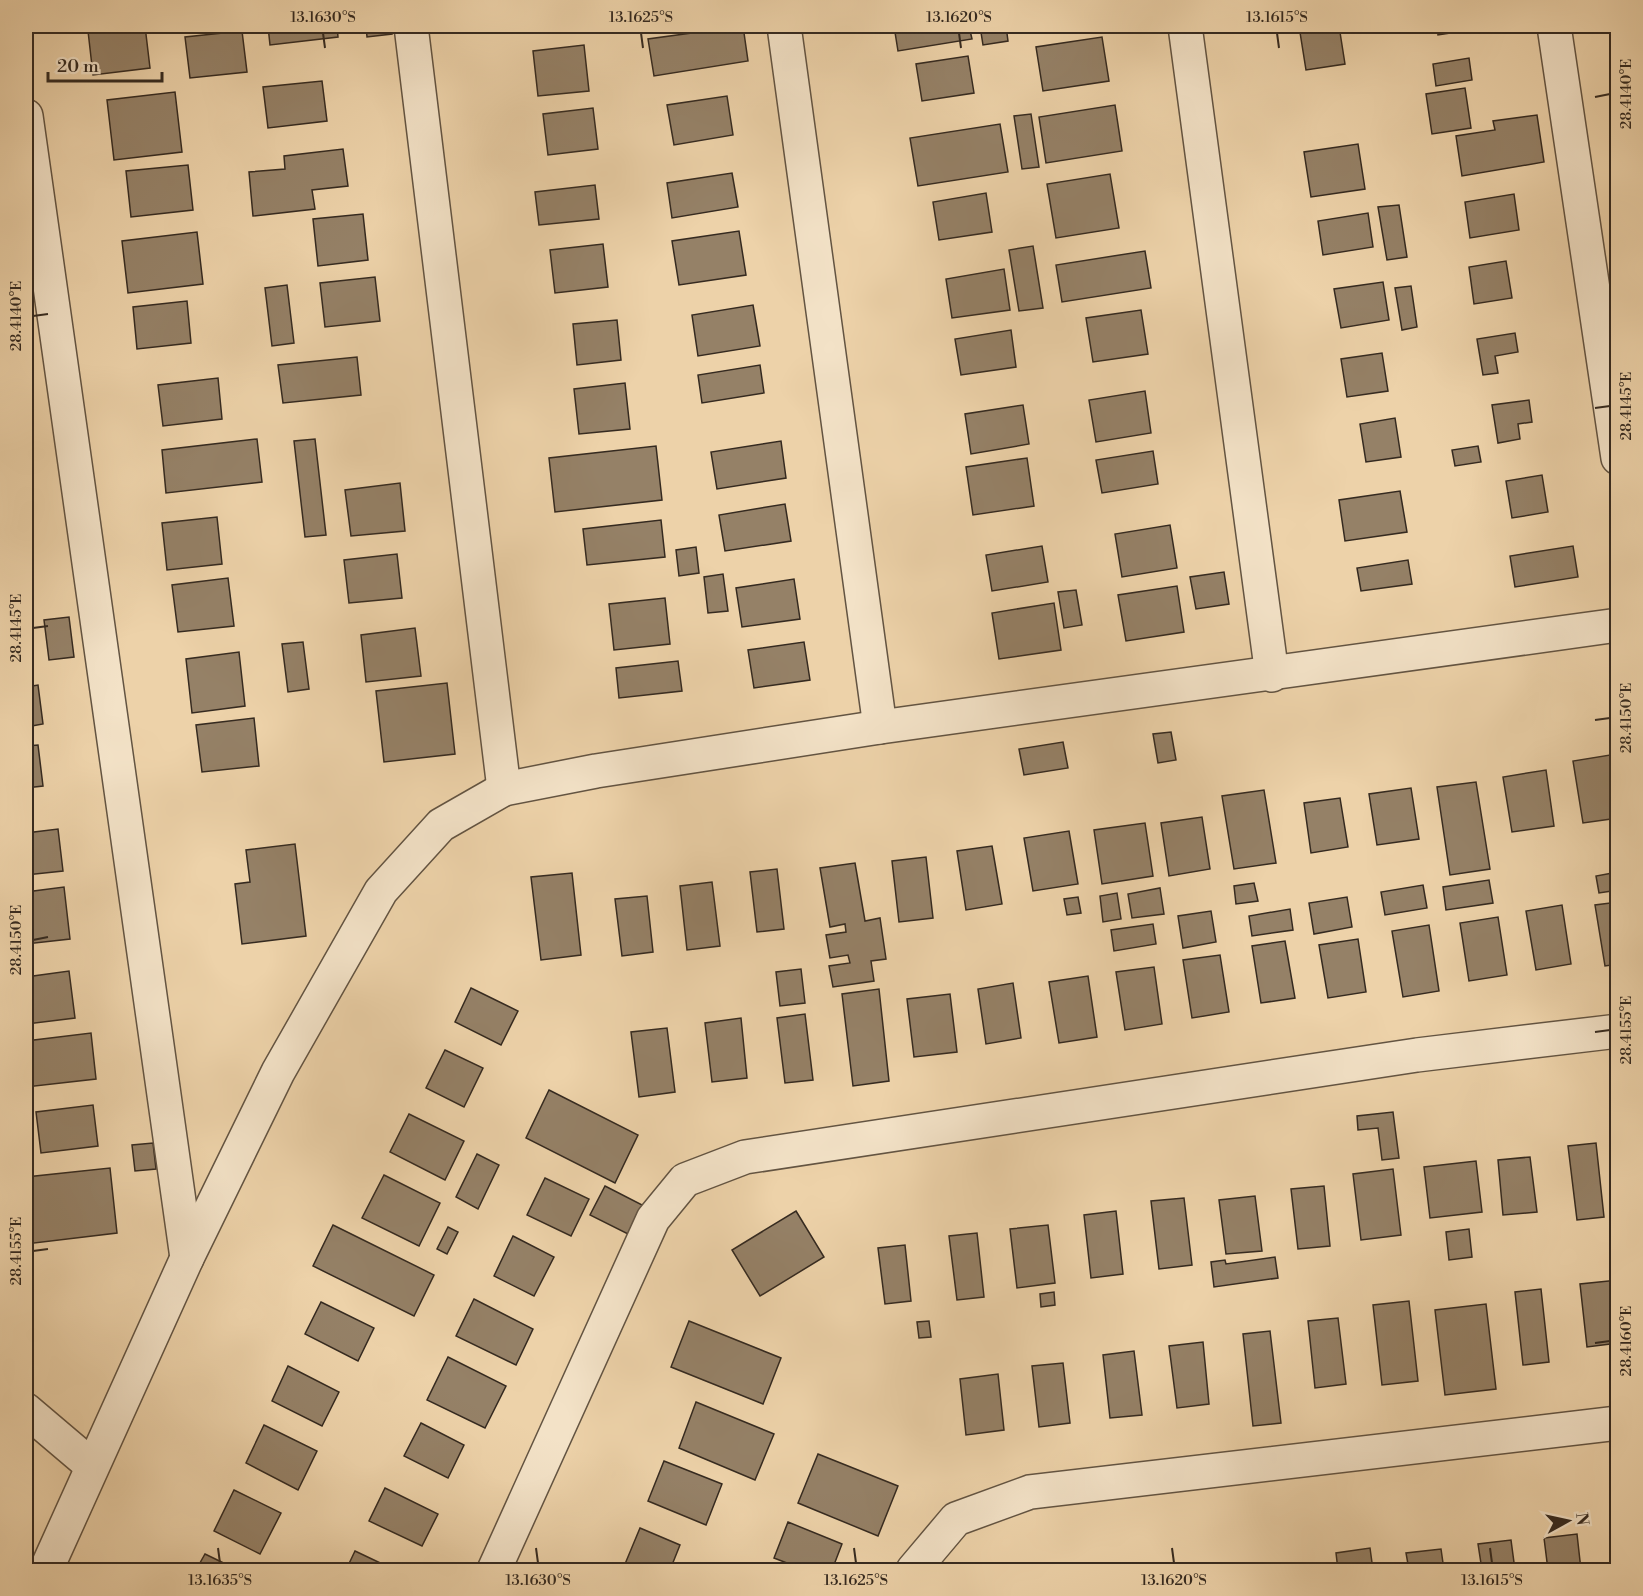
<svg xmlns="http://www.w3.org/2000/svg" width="1643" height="1596" font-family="'Libre Bodoni',serif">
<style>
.building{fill:#958167;stroke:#352a20;stroke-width:1.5}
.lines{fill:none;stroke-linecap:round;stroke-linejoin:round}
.minor-casing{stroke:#635442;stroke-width:36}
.minor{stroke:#f3e2c7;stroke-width:33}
.ticks{fill:none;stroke:#352a20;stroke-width:2}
.neatline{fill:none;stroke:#352a20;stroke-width:2}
.ticks-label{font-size:15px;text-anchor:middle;fill:#352a20}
</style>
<rect width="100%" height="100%" fill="#edd2a9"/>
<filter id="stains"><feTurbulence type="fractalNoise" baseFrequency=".00333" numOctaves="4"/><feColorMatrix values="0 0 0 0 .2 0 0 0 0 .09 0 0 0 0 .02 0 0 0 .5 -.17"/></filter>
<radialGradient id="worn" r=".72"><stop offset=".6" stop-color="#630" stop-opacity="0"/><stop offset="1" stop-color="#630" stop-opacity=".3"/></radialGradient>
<g class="building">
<path d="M 134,26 L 145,26 L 150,68 L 93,75 L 88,31 Z"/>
<path d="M 268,26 L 337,26 L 338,37 L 270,45 Z"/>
<path d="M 366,26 L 391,26 L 392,34 L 367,37 Z"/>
<path d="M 743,26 L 748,61 L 654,76 L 648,39 Z"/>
<path d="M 894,26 L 969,26 L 972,39 L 898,51 Z"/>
<path d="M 980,26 L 1006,26 L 1008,41 L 983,45 Z"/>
<path d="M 1299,26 L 1339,26 L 1345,64 L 1306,70 Z"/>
<path d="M 1437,26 L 1489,26 L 1490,27 L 1438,35 Z"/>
<path d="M 242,31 L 247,72 L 190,78 L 185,37 Z"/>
<path d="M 1102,37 L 1109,81 L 1043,91 L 1036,47 Z"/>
<path d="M 584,45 L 589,91 L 538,96 L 533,51 Z"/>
<path d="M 968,56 L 974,93 L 922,101 L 916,64 Z"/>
<path d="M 1469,58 L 1472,80 L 1436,86 L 1433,64 Z"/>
<path d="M 322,81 L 327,121 L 268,128 L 263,87 Z"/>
<path d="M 1465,88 L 1471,128 L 1432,134 L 1426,94 Z"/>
<path d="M 175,92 L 182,152 L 114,160 L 107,100 Z"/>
<path d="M 727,96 L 733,135 L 674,145 L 667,105 Z"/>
<path d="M 1115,105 L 1122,151 L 1046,163 L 1039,117 Z"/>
<path d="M 593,108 L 598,149 L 548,155 L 543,114 Z"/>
<path d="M 1031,114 L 1039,167 L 1022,169 L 1014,116 Z"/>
<path d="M 1537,115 L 1544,162 L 1462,176 L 1456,136 L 1495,130 L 1493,121 Z"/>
<path d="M 1000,124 L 1008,172 L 918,186 L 910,138 Z"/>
<path d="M 1358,144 L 1365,189 L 1311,197 L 1304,152 Z"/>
<path d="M 343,149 L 348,186 L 312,190 L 315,209 L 253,216 L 249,172 L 285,169 L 284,156 Z"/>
<path d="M 188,165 L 193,210 L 131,217 L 126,171 Z"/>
<path d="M 732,173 L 738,207 L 672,218 L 667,183 Z"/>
<path d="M 1110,174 L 1119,228 L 1056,238 L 1047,184 Z"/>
<path d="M 595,185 L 599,219 L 539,225 L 535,192 Z"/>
<path d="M 986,193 L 992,232 L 939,240 L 933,202 Z"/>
<path d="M 1514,194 L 1519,230 L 1470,238 L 1465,202 Z"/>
<path d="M 1399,205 L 1407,257 L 1387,260 L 1378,207 Z"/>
<path d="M 1368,213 L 1373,247 L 1323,255 L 1318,221 Z"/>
<path d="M 363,214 L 368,260 L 318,266 L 313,219 Z"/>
<path d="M 739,231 L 746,275 L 679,285 L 672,241 Z"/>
<path d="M 197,232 L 203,284 L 128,293 L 122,241 Z"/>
<path d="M 603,244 L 608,287 L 555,293 L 550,250 Z"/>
<path d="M 1033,246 L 1043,308 L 1019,311 L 1009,250 Z"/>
<path d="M 1145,251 L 1151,288 L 1062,302 L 1056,265 Z"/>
<path d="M 1506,261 L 1512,298 L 1474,304 L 1469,267 Z"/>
<path d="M 1004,269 L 1010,310 L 952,318 L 946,279 Z"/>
<path d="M 375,277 L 380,321 L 325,327 L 320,283 Z"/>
<path d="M 1383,282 L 1389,320 L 1341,328 L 1334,289 Z"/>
<path d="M 287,285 L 294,343 L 272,346 L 265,288 Z"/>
<path d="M 1411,286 L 1417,327 L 1402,330 L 1395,288 Z"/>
<path d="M 187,301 L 191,343 L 137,349 L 133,307 Z"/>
<path d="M 753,305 L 760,346 L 698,356 L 692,315 Z"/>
<path d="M 1141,310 L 1148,354 L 1093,362 L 1086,318 Z"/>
<path d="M 617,320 L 621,360 L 577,365 L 573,324 Z"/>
<path d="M 1011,330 L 1016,367 L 961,375 L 955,339 Z"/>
<path d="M 1515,333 L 1518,352 L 1495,356 L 1498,373 L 1483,375 L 1477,339 Z"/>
<path d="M 1382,353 L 1388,391 L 1347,397 L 1341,359 Z"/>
<path d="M 357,357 L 361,395 L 283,403 L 278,365 Z"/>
<path d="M 760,365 L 764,393 L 702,403 L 698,375 Z"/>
<path d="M 218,378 L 222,419 L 163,426 L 158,385 Z"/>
<path d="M 625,383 L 630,429 L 579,434 L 574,389 Z"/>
<path d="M 1145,391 L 1151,433 L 1096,442 L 1089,400 Z"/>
<path d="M 1529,400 L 1532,422 L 1518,424 L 1520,439 L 1498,443 L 1492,405 Z"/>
<path d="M 1023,405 L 1029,444 L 971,454 L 965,414 Z"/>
<path d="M 1395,418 L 1401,457 L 1366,462 L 1360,424 Z"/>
<path d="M 257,439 L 262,482 L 166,493 L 162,450 Z"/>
<path d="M 315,439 L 326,535 L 305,537 L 294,441 Z"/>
<path d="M 781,441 L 786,478 L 717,489 L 711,452 Z"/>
<path d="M 656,446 L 662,500 L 555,512 L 549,458 Z"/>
<path d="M 1478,446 L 1481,462 L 1455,466 L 1452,450 Z"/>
<path d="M 1153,451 L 1158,484 L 1102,493 L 1096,460 Z"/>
<path d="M 1027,458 L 1034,506 L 973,515 L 966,467 Z"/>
<path d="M 1542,475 L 1548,512 L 1512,518 L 1506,481 Z"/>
<path d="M 400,483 L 405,531 L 351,536 L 345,490 Z"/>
<path d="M 1400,491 L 1407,532 L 1345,541 L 1339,500 Z"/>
<path d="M 785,504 L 791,541 L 725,551 L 719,515 Z"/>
<path d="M 217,517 L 222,564 L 167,570 L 162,523 Z"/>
<path d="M 661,520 L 665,557 L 587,565 L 583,529 Z"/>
<path d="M 1170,525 L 1177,568 L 1122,577 L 1115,534 Z"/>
<path d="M 1042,546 L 1048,582 L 992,591 L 986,555 Z"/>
<path d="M 1573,546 L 1578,577 L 1515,587 L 1510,556 Z"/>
<path d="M 696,547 L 699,573 L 679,576 L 676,550 Z"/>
<path d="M 397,554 L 402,598 L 349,603 L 344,560 Z"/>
<path d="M 1408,560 L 1412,584 L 1361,591 L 1357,568 Z"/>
<path d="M 1224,572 L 1229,604 L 1196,609 L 1190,577 Z"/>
<path d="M 723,574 L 728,611 L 708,613 L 704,577 Z"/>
<path d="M 228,578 L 234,626 L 178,632 L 172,585 Z"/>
<path d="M 794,579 L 800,619 L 742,627 L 736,588 Z"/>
<path d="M 1177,586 L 1184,632 L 1126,641 L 1118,595 Z"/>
<path d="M 1076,590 L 1082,625 L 1064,628 L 1058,592 Z"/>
<path d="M 665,598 L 670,644 L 614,650 L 609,604 Z"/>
<path d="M 1054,603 L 1061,650 L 999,659 L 992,613 Z"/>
<path d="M 69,617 L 74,657 L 49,660 L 44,620 Z"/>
<path d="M 415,628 L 421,676 L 366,682 L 361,635 Z"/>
<path d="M 303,642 L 309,689 L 288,692 L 282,644 Z"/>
<path d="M 804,642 L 810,680 L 754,688 L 748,650 Z"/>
<path d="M 239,652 L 245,706 L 192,713 L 186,659 Z"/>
<path d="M 678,661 L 682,691 L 619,698 L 616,668 Z"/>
<path d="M 447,683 L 455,754 L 384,762 L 376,691 Z"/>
<path d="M 38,685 L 43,724 L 26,727 L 26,687 Z"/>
<path d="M 254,718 L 259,766 L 202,772 L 196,725 Z"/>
<path d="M 1171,732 L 1176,760 L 1158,763 L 1153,734 Z"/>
<path d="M 1063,742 L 1068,768 L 1024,775 L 1019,749 Z"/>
<path d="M 38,745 L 43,786 L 26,788 L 26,746 Z"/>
<path d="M 1610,755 L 1618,799 L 1618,818 L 1583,823 L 1573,761 Z"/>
<path d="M 1546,770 L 1554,826 L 1512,832 L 1503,777 Z"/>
<path d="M 1476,782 L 1490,869 L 1450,875 L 1437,787 Z"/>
<path d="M 1411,788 L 1419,839 L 1377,845 L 1369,794 Z"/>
<path d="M 1264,790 L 1276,863 L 1234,869 L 1222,796 Z"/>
<path d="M 1340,798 L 1348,847 L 1311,853 L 1304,803 Z"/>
<path d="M 1202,817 L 1210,869 L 1169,876 L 1161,823 Z"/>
<path d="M 1145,823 L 1153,876 L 1102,884 L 1094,830 Z"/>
<path d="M 58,829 L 63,871 L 26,875 L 26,833 Z"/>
<path d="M 1069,831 L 1078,884 L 1033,891 L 1024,838 Z"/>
<path d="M 295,844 L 306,936 L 242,944 L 235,884 L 250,882 L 246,850 Z"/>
<path d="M 992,846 L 1002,904 L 966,910 L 957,851 Z"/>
<path d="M 926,857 L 933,918 L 899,922 L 892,861 Z"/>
<path d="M 855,863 L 865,921 L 880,918 L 886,959 L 871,961 L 874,981 L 833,987 L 829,966 L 850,963 L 848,955 L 830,958 L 826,935 L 846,932 L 845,924 L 830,927 L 820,868 Z"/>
<path d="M 777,869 L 784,929 L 757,932 L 750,872 Z"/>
<path d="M 1618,872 L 1618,890 L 1599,893 L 1596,876 Z"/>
<path d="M 572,873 L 581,955 L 541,960 L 531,877 Z"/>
<path d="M 1489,880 L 1493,903 L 1446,910 L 1443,887 Z"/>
<path d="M 712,882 L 720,946 L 687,950 L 680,886 Z"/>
<path d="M 1254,883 L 1258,901 L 1236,904 L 1234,886 Z"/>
<path d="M 1423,885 L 1427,908 L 1385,915 L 1381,892 Z"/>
<path d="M 64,887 L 70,939 L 26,944 L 26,892 Z"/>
<path d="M 1160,888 L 1164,914 L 1132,918 L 1128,894 Z"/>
<path d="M 1117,893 L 1121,919 L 1103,922 L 1100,896 Z"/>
<path d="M 647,896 L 653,952 L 622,956 L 615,899 Z"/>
<path d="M 1078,897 L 1081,913 L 1067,915 L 1064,899 Z"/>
<path d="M 1347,897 L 1352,927 L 1314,934 L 1309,903 Z"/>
<path d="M 1618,902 L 1618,964 L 1605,966 L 1595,905 Z"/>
<path d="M 1562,905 L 1571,964 L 1536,970 L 1526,911 Z"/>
<path d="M 1290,909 L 1293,930 L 1252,936 L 1249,916 Z"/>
<path d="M 1211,911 L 1216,942 L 1183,948 L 1178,916 Z"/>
<path d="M 1498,917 L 1507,975 L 1469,981 L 1460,923 Z"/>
<path d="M 1153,924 L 1156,944 L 1114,951 L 1111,930 Z"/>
<path d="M 1429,925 L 1439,991 L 1403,997 L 1392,931 Z"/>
<path d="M 1358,939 L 1366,992 L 1328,998 L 1319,945 Z"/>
<path d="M 1285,941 L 1295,998 L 1261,1003 L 1252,946 Z"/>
<path d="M 1220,955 L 1229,1012 L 1192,1018 L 1183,960 Z"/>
<path d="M 1154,967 L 1162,1024 L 1125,1030 L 1116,972 Z"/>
<path d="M 801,969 L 805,1003 L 780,1006 L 776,972 Z"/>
<path d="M 69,971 L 75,1018 L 27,1024 L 26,977 Z"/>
<path d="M 1088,976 L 1097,1037 L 1059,1043 L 1049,982 Z"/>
<path d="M 1013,983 L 1021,1038 L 986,1044 L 978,989 Z"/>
<path d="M 471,988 L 518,1011 L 501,1045 L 455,1022 Z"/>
<path d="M 879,989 L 889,1081 L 853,1086 L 842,994 Z"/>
<path d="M 950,994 L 957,1052 L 914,1057 L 907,999 Z"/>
<path d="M 805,1014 L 813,1080 L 785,1083 L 777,1018 Z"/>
<path d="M 741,1018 L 747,1078 L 712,1082 L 705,1023 Z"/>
<path d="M 667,1028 L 675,1092 L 639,1097 L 631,1032 Z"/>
<path d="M 91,1033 L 96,1079 L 26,1087 L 26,1041 Z"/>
<path d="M 445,1050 L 483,1068 L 464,1107 L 426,1088 Z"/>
<path d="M 549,1090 L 638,1135 L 615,1183 L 526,1138 Z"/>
<path d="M 93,1105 L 98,1146 L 41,1153 L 36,1112 Z"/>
<path d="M 1393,1112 L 1399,1158 L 1382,1160 L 1378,1128 L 1358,1130 L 1357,1116 Z"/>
<path d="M 409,1114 L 464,1141 L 445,1180 L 390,1152 Z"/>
<path d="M 153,1143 L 156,1169 L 135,1171 L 132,1145 Z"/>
<path d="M 1596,1143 L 1604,1217 L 1577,1220 L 1568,1146 Z"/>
<path d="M 477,1154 L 499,1165 L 478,1209 L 456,1197 Z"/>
<path d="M 1530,1157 L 1537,1212 L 1503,1215 L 1498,1160 Z"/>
<path d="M 1476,1161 L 1482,1212 L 1430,1218 L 1424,1167 Z"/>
<path d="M 110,1168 L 117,1233 L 26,1244 L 26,1177 Z"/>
<path d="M 1393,1169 L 1401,1235 L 1361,1240 L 1353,1174 Z"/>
<path d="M 384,1175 L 440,1203 L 419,1246 L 362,1218 Z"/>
<path d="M 545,1178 L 589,1199 L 571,1236 L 527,1215 Z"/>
<path d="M 605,1186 L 652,1210 L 638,1239 L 590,1215 Z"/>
<path d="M 1324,1186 L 1330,1246 L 1298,1249 L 1291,1189 Z"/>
<path d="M 1255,1196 L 1262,1251 L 1226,1254 L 1219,1200 Z"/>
<path d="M 1184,1198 L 1192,1265 L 1159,1269 L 1151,1201 Z"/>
<path d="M 796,1211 L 824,1257 L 760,1296 L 732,1250 Z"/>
<path d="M 1116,1211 L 1123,1274 L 1091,1278 L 1084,1215 Z"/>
<path d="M 333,1225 L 434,1275 L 414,1316 L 313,1266 Z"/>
<path d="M 1048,1225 L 1055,1283 L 1017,1288 L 1010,1229 Z"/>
<path d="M 448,1227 L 458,1232 L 447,1254 L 437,1249 Z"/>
<path d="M 1469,1229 L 1472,1257 L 1449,1260 L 1446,1232 Z"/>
<path d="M 977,1233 L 984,1297 L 957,1300 L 949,1236 Z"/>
<path d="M 513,1236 L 554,1257 L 534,1296 L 494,1276 Z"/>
<path d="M 905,1245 L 911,1301 L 885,1304 L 878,1248 Z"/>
<path d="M 1275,1257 L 1278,1278 L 1214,1287 L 1211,1262 L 1225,1260 L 1226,1264 Z"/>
<path d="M 1618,1280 L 1618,1343 L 1587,1347 L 1580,1284 Z"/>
<path d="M 1541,1289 L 1549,1362 L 1523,1365 L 1515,1292 Z"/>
<path d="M 1054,1292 L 1055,1305 L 1041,1307 L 1040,1294 Z"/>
<path d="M 474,1299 L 533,1329 L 516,1365 L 456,1336 Z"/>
<path d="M 1409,1301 L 1418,1381 L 1382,1385 L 1373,1305 Z"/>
<path d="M 321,1302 L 374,1328 L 358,1361 L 305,1334 Z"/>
<path d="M 1486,1304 L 1496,1389 L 1445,1395 L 1435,1310 Z"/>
<path d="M 1338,1318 L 1346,1384 L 1315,1388 L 1308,1321 Z"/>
<path d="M 689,1321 L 781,1358 L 763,1404 L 671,1367 Z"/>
<path d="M 929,1321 L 931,1337 L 919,1338 L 917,1322 Z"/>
<path d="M 1270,1331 L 1281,1423 L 1253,1426 L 1243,1334 Z"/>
<path d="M 1203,1342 L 1209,1404 L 1177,1408 L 1169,1346 Z"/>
<path d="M 1134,1351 L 1142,1415 L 1110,1418 L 1103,1355 Z"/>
<path d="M 448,1357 L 506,1386 L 485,1428 L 427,1400 Z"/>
<path d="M 1063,1363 L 1070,1423 L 1039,1427 L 1032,1366 Z"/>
<path d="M 288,1366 L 339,1392 L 322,1426 L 272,1401 Z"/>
<path d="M 998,1374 L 1004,1430 L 966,1435 L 960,1379 Z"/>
<path d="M 696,1402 L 774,1434 L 755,1480 L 679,1448 Z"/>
<path d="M 421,1423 L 464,1445 L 448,1478 L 404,1456 Z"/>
<path d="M 264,1425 L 317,1451 L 298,1490 L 246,1463 Z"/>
<path d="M 818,1454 L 898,1486 L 878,1536 L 798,1503 Z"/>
<path d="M 664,1461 L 722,1484 L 706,1525 L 648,1501 Z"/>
<path d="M 385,1488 L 438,1514 L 422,1546 L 369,1521 Z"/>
<path d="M 234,1490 L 281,1513 L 260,1554 L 214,1531 Z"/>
<path d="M 788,1522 L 842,1544 L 832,1570 L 805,1570 L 774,1558 Z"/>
<path d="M 640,1528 L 680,1545 L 670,1570 L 642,1570 L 625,1564 Z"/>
<path d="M 1577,1534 L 1581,1570 L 1548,1570 L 1544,1538 Z"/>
<path d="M 1511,1540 L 1515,1570 L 1482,1570 L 1478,1544 Z"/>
<path d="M 1370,1548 L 1373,1570 L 1338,1570 L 1336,1553 Z"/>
<path d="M 1441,1549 L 1444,1570 L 1409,1570 L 1406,1553 Z"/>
<path d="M 355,1551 L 395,1570 L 346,1570 Z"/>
<path d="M 205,1554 L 238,1570 L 196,1570 Z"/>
</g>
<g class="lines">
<defs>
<g id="minor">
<path d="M 411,26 L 504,789"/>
<path d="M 784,26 L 880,727"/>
<path d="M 1185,26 L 1272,675"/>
<path d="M 1554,26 L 1618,458"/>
<path d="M 26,116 L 187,1258"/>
<path d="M 26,1410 L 92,1466"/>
<path d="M 46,1570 L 187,1258 L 278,1072 L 381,891 L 441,825 L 504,789 L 596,771 L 880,727 L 1618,625"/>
<path d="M 494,1570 L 653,1219 L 685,1180 L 745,1157 L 1417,1055 L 1618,1031"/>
<path d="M 913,1570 L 956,1519 L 1030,1492 L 1618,1423"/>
</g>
</defs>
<use href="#minor" class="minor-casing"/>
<use href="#minor" class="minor"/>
</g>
<path class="ticks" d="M 323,33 L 325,48M 641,33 L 643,48M 959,33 L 961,48M 1277,33 L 1279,48M 1595,97 L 1610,94M 33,316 L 48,314M 1595,408 L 1610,406M 33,628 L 48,626M 1595,720 L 1610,718M 33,940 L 48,937M 1595,1032 L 1610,1030M 33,1251 L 48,1249M 1595,1343 L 1610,1341M 218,1548 L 220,1563M 536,1548 L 538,1563M 854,1548 L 856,1563M 1172,1548 L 1174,1563M 1490,1548 L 1492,1563"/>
<rect width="1643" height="1596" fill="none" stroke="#edd2a9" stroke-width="66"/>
<g transform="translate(1568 1521) rotate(82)" stroke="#f3e2c7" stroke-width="4.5" paint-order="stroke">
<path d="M0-4.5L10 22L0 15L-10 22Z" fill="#352a20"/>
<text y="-9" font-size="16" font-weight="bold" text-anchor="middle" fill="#352a20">N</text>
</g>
<path d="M48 72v9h114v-9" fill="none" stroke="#352a20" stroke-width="3"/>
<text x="57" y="72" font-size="18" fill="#352a20" stroke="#f3e2c7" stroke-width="4.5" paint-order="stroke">20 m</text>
<rect x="33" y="33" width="1577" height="1530" class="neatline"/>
<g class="ticks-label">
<text x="323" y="22">13.1630°S</text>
<text x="641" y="22">13.1625°S</text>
<text x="959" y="22">13.1620°S</text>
<text x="1277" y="22">13.1615°S</text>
<text transform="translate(1626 94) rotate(-90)" y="5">28.4140°E</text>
<text transform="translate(16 316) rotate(-90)" y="5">28.4140°E</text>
<text transform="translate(1626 406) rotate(-90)" y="5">28.4145°E</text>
<text transform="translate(16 628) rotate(-90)" y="5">28.4145°E</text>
<text transform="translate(1626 718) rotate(-90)" y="5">28.4150°E</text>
<text transform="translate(16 940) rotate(-90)" y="5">28.4150°E</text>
<text transform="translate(1626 1030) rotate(-90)" y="5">28.4155°E</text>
<text transform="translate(16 1251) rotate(-90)" y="5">28.4155°E</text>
<text transform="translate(1626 1341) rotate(-90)" y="5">28.4160°E</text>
<text x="220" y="1585">13.1635°S</text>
<text x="538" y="1585">13.1630°S</text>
<text x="856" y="1585">13.1625°S</text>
<text x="1174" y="1585">13.1620°S</text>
<text x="1492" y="1585">13.1615°S</text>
</g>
<rect width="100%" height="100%" filter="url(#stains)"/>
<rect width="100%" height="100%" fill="url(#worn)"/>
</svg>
